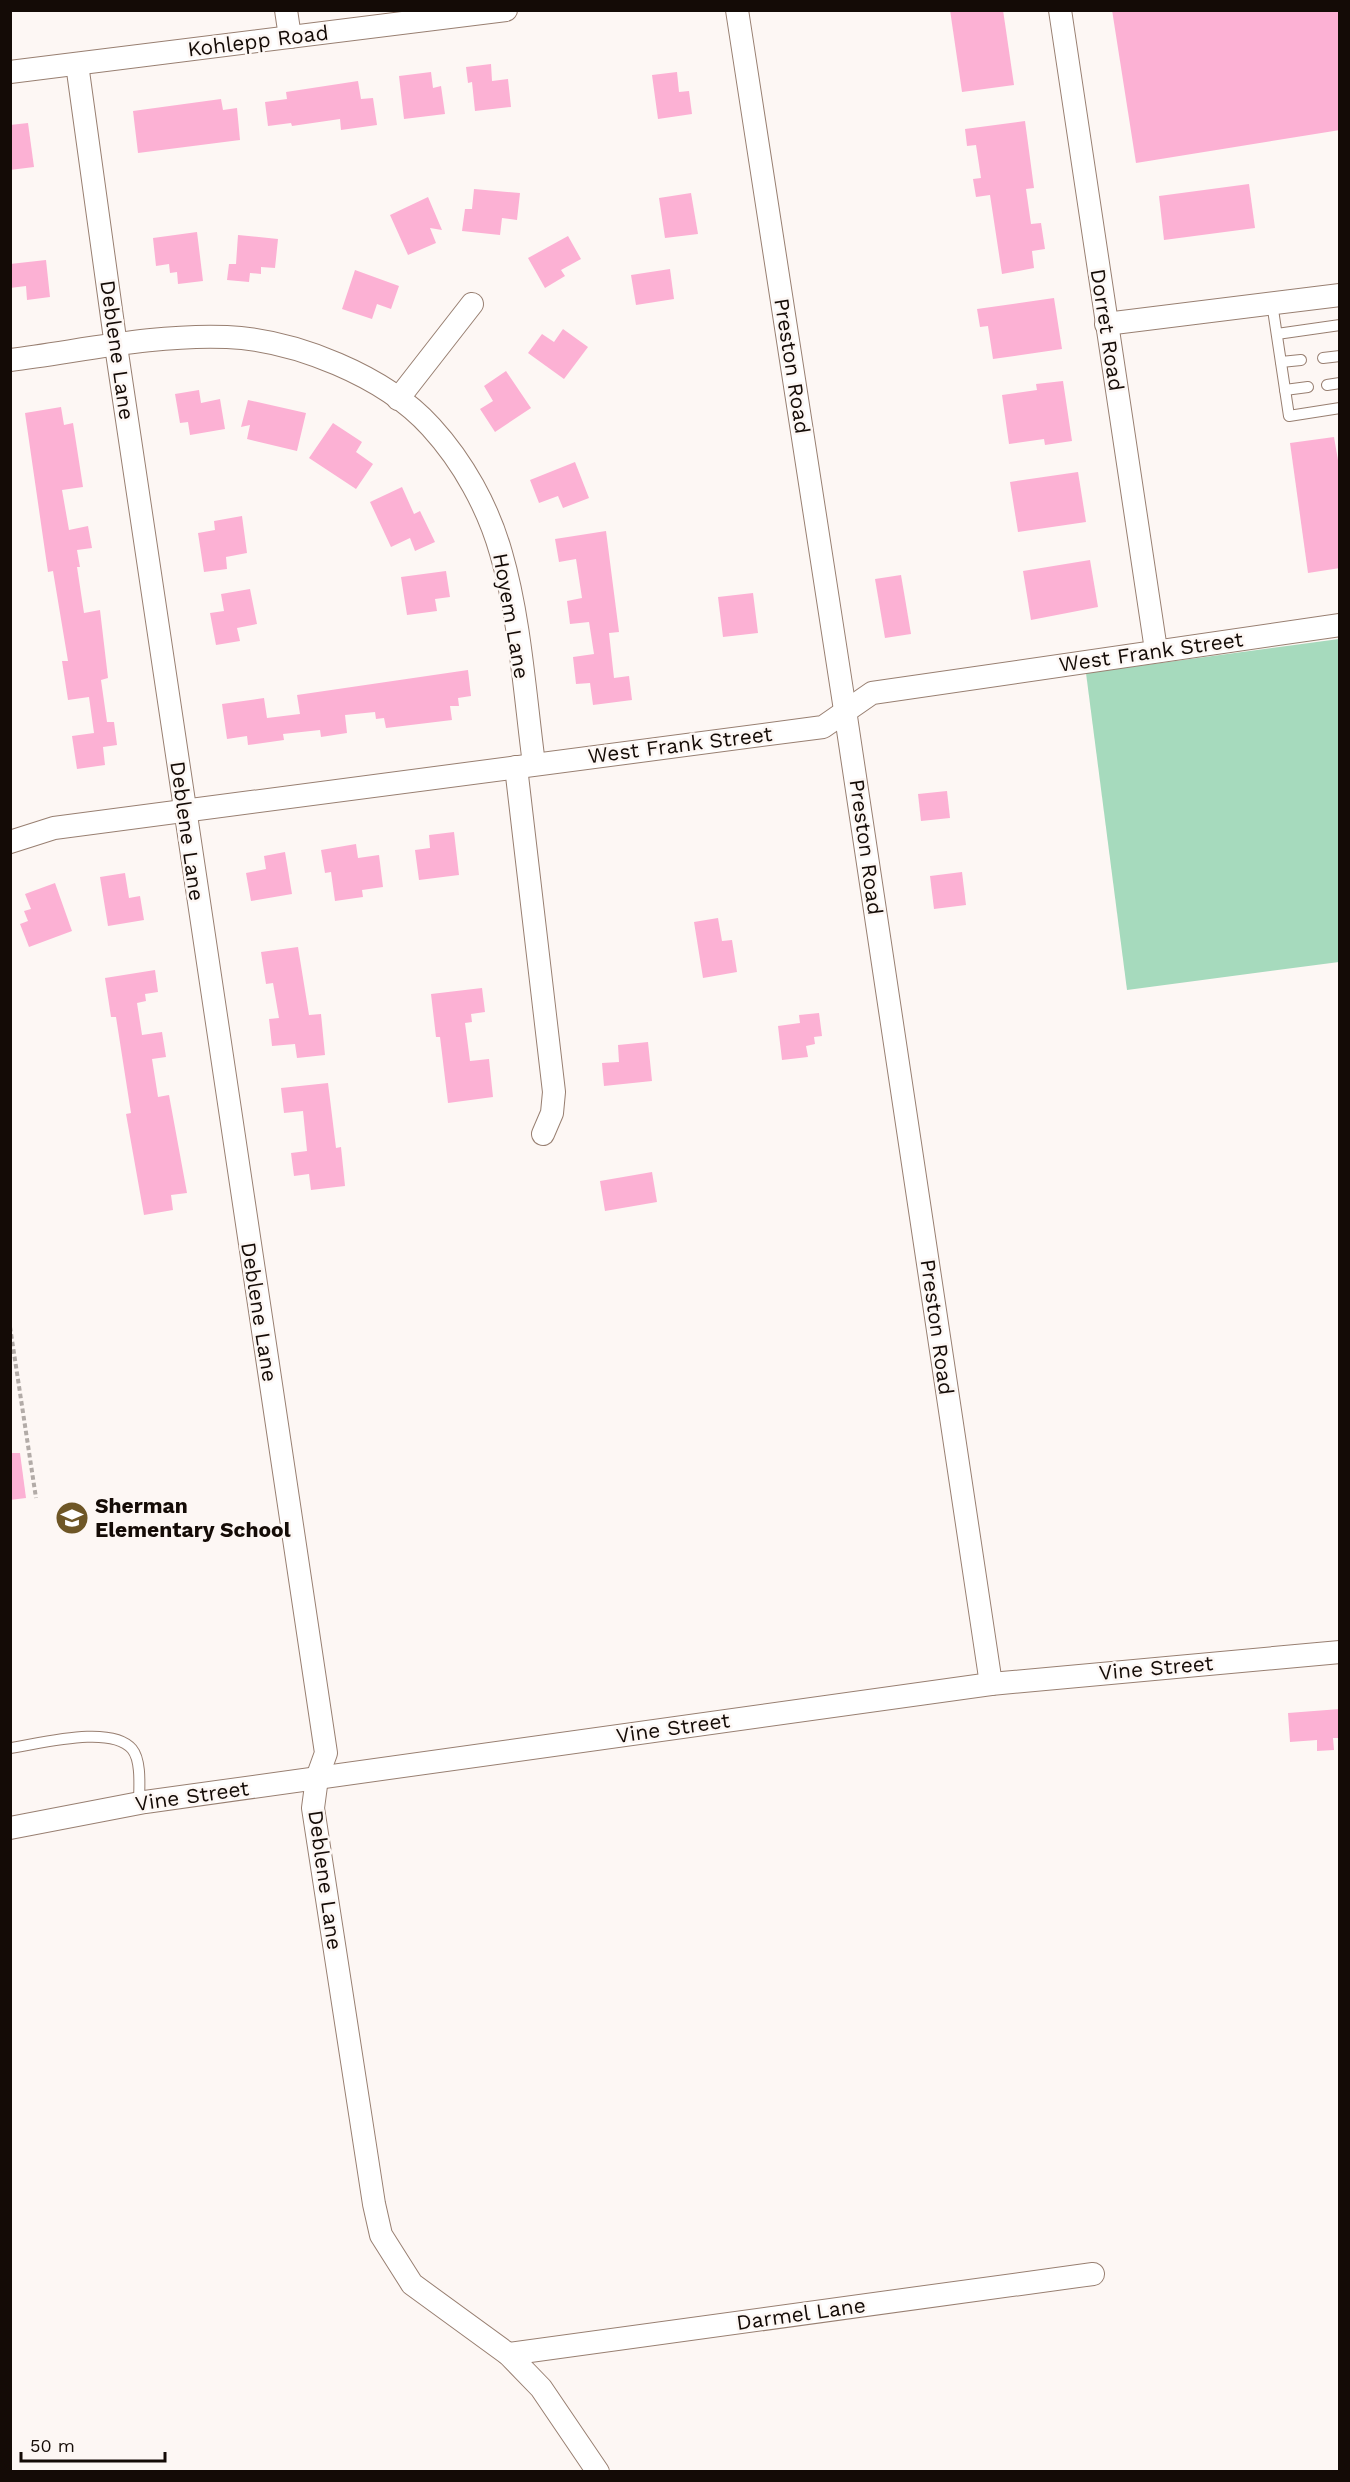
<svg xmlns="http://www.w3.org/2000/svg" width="1350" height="2482" font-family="'Work Sans',sans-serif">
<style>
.green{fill:#a6dabd}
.building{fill:#fcb1d4}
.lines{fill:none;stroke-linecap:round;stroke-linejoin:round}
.lane-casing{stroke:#987f71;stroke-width:12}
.street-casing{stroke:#987f71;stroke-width:24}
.path{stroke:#b2aba7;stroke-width:4;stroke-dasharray:4.5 3;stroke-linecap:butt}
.lane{stroke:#fff;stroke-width:10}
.street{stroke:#fff;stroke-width:22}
.labels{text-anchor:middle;stroke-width:5;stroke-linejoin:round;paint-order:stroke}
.street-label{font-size:21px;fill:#140b06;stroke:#fdf7f4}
.poi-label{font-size:21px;font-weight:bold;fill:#140b06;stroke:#fdf7f4;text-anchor:start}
</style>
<rect width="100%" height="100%" fill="#fdf7f4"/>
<path class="green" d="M 1339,639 L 1339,962 L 1127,990 L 1086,673 Z"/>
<g class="building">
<path d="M 950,10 L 1003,10 L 1014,85 L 962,92 Z"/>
<path d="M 1112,10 L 1340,10 L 1340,130 L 1136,163 Z"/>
<path d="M 491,64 L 492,81 L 508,79 L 511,107 L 475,111 L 472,82 L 468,83 L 466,67 Z"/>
<path d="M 431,72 L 433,88 L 441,86 L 445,114 L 404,119 L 399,76 Z"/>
<path d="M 677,72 L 679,92 L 689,91 L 692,114 L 658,119 L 652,75 Z"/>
<path d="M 358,81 L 361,99 L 373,98 L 377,125 L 341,130 L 340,119 L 292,126 L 291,123 L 268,126 L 265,102 L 287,99 L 286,92 Z"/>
<path d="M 221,99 L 223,110 L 237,108 L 240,140 L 138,153 L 133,111 Z"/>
<path d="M 1025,121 L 1034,188 L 1026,189 L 1031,224 L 1041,223 L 1045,249 L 1032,251 L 1034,268 L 1002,274 L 990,195 L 976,197 L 973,179 L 981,178 L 976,145 L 967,146 L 965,129 Z"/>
<path d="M 28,123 L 34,167 L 10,170 L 10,125 Z"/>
<path d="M 1249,184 L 1255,228 L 1164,240 L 1159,196 Z"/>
<path d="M 474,189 L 520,193 L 517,220 L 502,218 L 500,235 L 462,231 L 465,209 L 472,209 Z"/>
<path d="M 691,193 L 698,234 L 665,238 L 659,198 Z"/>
<path d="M 428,197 L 442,230 L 430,228 L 436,243 L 408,255 L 390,215 Z"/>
<path d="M 197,232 L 203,281 L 178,284 L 177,272 L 170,273 L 169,264 L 156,266 L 153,238 Z"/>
<path d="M 238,235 L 278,239 L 275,268 L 261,267 L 261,274 L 250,273 L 249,282 L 227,280 L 229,264 L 236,264 Z"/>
<path d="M 568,236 L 581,259 L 561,270 L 565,276 L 545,288 L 528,258 Z"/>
<path d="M 46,260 L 50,297 L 27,300 L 26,286 L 10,288 L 10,264 Z"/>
<path d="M 670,269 L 674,299 L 636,305 L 631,275 Z"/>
<path d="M 355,270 L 399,286 L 391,309 L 377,304 L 372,319 L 342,309 Z"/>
<path d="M 1054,298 L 1062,349 L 993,359 L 988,326 L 980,327 L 977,309 Z"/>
<path d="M 563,329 L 588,347 L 564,379 L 528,353 L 542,334 L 554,342 Z"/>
<path d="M 506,371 L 531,408 L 495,432 L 480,409 L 493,401 L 484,386 Z"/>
<path d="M 1063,381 L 1072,441 L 1045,445 L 1044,439 L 1009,444 L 1002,395 L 1037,390 L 1036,384 Z"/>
<path d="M 199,390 L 201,403 L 220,399 L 225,429 L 190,435 L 188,422 L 180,423 L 175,394 Z"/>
<path d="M 248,400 L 306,413 L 297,451 L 247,439 L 250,425 L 241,427 Z"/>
<path d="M 61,407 L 64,425 L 73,423 L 83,487 L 62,490 L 69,530 L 88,526 L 92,548 L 77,550 L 80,567 L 77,567 L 84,613 L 100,610 L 108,678 L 101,680 L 107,722 L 114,722 L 117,745 L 103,747 L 105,765 L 77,769 L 72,736 L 94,733 L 89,697 L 68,700 L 62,661 L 68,661 L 53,571 L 48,572 L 25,413 Z"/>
<path d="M 333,423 L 362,442 L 356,452 L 373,464 L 356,489 L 309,458 Z"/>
<path d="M 1334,437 L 1340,472 L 1340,568 L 1308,573 L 1290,443 Z"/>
<path d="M 575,462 L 589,498 L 563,508 L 558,496 L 539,503 L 530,480 Z"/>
<path d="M 1078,472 L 1086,522 L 1018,532 L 1010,482 Z"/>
<path d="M 402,487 L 414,514 L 420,511 L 435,542 L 415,551 L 410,538 L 391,547 L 370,502 Z"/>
<path d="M 242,516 L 247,553 L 226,557 L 227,569 L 204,572 L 198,533 L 215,530 L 214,521 Z"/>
<path d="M 606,531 L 619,632 L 609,633 L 614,678 L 629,676 L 632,700 L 593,705 L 590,683 L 576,684 L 573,657 L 594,654 L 589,622 L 570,624 L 567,601 L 582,598 L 576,559 L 559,562 L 555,539 Z"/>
<path d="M 1090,560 L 1098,607 L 1031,620 L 1023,571 Z"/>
<path d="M 446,571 L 450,597 L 435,599 L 437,611 L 407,615 L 401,577 Z"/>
<path d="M 901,575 L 911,634 L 885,638 L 875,579 Z"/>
<path d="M 250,589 L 257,624 L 237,628 L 240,641 L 216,645 L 210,613 L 224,611 L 221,594 Z"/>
<path d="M 753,593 L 758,633 L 723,637 L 718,597 Z"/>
<path d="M 468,670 L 471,696 L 458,698 L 459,706 L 450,706 L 452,720 L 386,728 L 384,718 L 376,719 L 375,712 L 345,715 L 347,733 L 321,737 L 320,730 L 283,734 L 284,740 L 248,745 L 247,736 L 227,739 L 222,704 L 264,698 L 267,718 L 300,714 L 297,695 Z"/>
<path d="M 947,791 L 950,818 L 921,821 L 918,794 Z"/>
<path d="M 454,832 L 459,875 L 419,880 L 415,850 L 430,848 L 429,835 Z"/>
<path d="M 356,844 L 358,858 L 379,855 L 383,887 L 362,890 L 363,897 L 335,901 L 331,872 L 325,873 L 321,850 Z"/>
<path d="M 285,852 L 292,894 L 251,901 L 246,873 L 266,869 L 264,856 Z"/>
<path d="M 962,872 L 966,905 L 934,909 L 930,876 Z"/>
<path d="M 125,873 L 129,898 L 140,896 L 144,920 L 108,926 L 100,877 Z"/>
<path d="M 55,883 L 72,931 L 29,947 L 20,924 L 28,921 L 24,911 L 31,909 L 25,894 Z"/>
<path d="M 718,918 L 722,941 L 732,940 L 737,972 L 703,978 L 694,922 Z"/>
<path d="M 298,947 L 309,1015 L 321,1014 L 325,1055 L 297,1058 L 295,1044 L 272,1046 L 269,1019 L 279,1018 L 273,983 L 266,984 L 261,952 Z"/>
<path d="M 155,970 L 158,992 L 145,994 L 146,1001 L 137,1003 L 142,1035 L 162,1032 L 166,1057 L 152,1059 L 158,1097 L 169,1095 L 187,1193 L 171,1195 L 173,1210 L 144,1215 L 126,1114 L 131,1113 L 116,1017 L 111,1017 L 105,978 Z"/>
<path d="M 482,988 L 485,1012 L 471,1014 L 472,1022 L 465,1023 L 470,1061 L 489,1059 L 493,1097 L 448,1103 L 440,1037 L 436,1037 L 431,994 Z"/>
<path d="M 819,1013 L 822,1036 L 814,1037 L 815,1044 L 806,1046 L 808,1057 L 782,1060 L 778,1026 L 800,1023 L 799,1015 Z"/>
<path d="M 648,1042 L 652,1081 L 604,1086 L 602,1063 L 619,1062 L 618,1045 Z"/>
<path d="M 328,1083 L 336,1148 L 341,1147 L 345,1186 L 311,1190 L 309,1174 L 294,1176 L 291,1153 L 307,1151 L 303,1111 L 284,1113 L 281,1088 Z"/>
<path d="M 652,1172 L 657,1202 L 605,1211 L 600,1181 Z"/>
<path d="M 10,1453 L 20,1453 L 26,1498 L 10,1500 Z"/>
<path d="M 1340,1709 L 1340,1738 L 1333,1738 L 1334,1750 L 1317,1751 L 1317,1740 L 1290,1742 L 1288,1713 Z"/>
</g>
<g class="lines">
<defs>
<g id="lane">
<path d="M 1272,303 L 1289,416 L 1340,408"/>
<path d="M 1277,334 L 1340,325"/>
<path d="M 1323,358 L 1340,356"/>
<path d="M 1281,362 L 1301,360"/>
<path d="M 1327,385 L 1340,383"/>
<path d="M 1285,390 L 1308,387"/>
<path d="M 10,1748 C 39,1744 111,1724 132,1749 C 142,1761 139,1789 139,1804"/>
</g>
<g id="street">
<path d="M 286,10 L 290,37"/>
<path d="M 737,10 L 845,710 L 991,1684"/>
<path d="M 1060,10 L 1156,650"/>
<path d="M 77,64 L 116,346 L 326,1753 L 317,1778 L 313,1808 L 374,2204 L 381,2235 L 412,2284 L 508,2354 L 541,2388 L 598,2472"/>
<path d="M 10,72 L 506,10"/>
<path d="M 1106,324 L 1340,295"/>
<path d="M 10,360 C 81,351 155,334 227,337 C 295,340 385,376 431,427 C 463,462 488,507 501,553 C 520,618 525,696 534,764"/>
<path d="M 398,399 L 472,304"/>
<path d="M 516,767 L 554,1092 L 552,1113 L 543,1134"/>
<path d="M 10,842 L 54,828 L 823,727 L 872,693 L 1340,625"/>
<path d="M 10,1828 L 145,1802 L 991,1684 L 1340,1652"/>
<path d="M 508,2354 L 1093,2274"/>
</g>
</defs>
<use href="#lane" class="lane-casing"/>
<use href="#street" class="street-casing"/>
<path class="path" d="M 10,1327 L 36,1498"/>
<use href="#lane" class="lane"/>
<use href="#street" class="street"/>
</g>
<defs>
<symbol id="school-disc" viewBox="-11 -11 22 22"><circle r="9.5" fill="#6e5626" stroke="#fdf7f4"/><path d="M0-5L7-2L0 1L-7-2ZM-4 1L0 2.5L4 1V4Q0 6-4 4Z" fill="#fff"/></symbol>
</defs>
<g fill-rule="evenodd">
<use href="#school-disc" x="53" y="1499" width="38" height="38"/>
</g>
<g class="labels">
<g class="street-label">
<text transform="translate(258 41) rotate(-7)" y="7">Kohlepp Road</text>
<text transform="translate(1107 330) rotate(81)" y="7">Dorret Road</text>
<text transform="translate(117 350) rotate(82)" y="7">Deblene Lane</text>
<text transform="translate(792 366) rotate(81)" y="7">Preston Road</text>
<text transform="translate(511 616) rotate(80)" y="7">Hoyem Lane</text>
<text transform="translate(1151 652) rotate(-8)" y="7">West Frank Street</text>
<text transform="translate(680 745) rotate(-7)" y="7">West Frank Street</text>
<text transform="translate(187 831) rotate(82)" y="7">Deblene Lane</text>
<text transform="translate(866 847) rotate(82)" y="7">Preston Road</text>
<text transform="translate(259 1312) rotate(81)" y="7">Deblene Lane</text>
<text transform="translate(937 1327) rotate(82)" y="7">Preston Road</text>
<text transform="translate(1156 1668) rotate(-5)" y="7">Vine Street</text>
<text transform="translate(673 1728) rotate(-8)" y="7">Vine Street</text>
<text transform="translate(192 1796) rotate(-8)" y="7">Vine Street</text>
<text transform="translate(325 1880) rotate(82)" y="7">Deblene Lane</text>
<text transform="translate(801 2314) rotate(-8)" y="7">Darmel Lane</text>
</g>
<g class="poi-label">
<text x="95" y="1513">Sherman<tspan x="95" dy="24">Elementary School</tspan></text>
</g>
</g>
<rect width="1350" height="2482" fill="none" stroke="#140b06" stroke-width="24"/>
<path d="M21 2452v9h144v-9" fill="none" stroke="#140b06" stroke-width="3"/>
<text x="30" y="2452" font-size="18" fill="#140b06" stroke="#fdf7f4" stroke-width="4.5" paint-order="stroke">50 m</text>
</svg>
